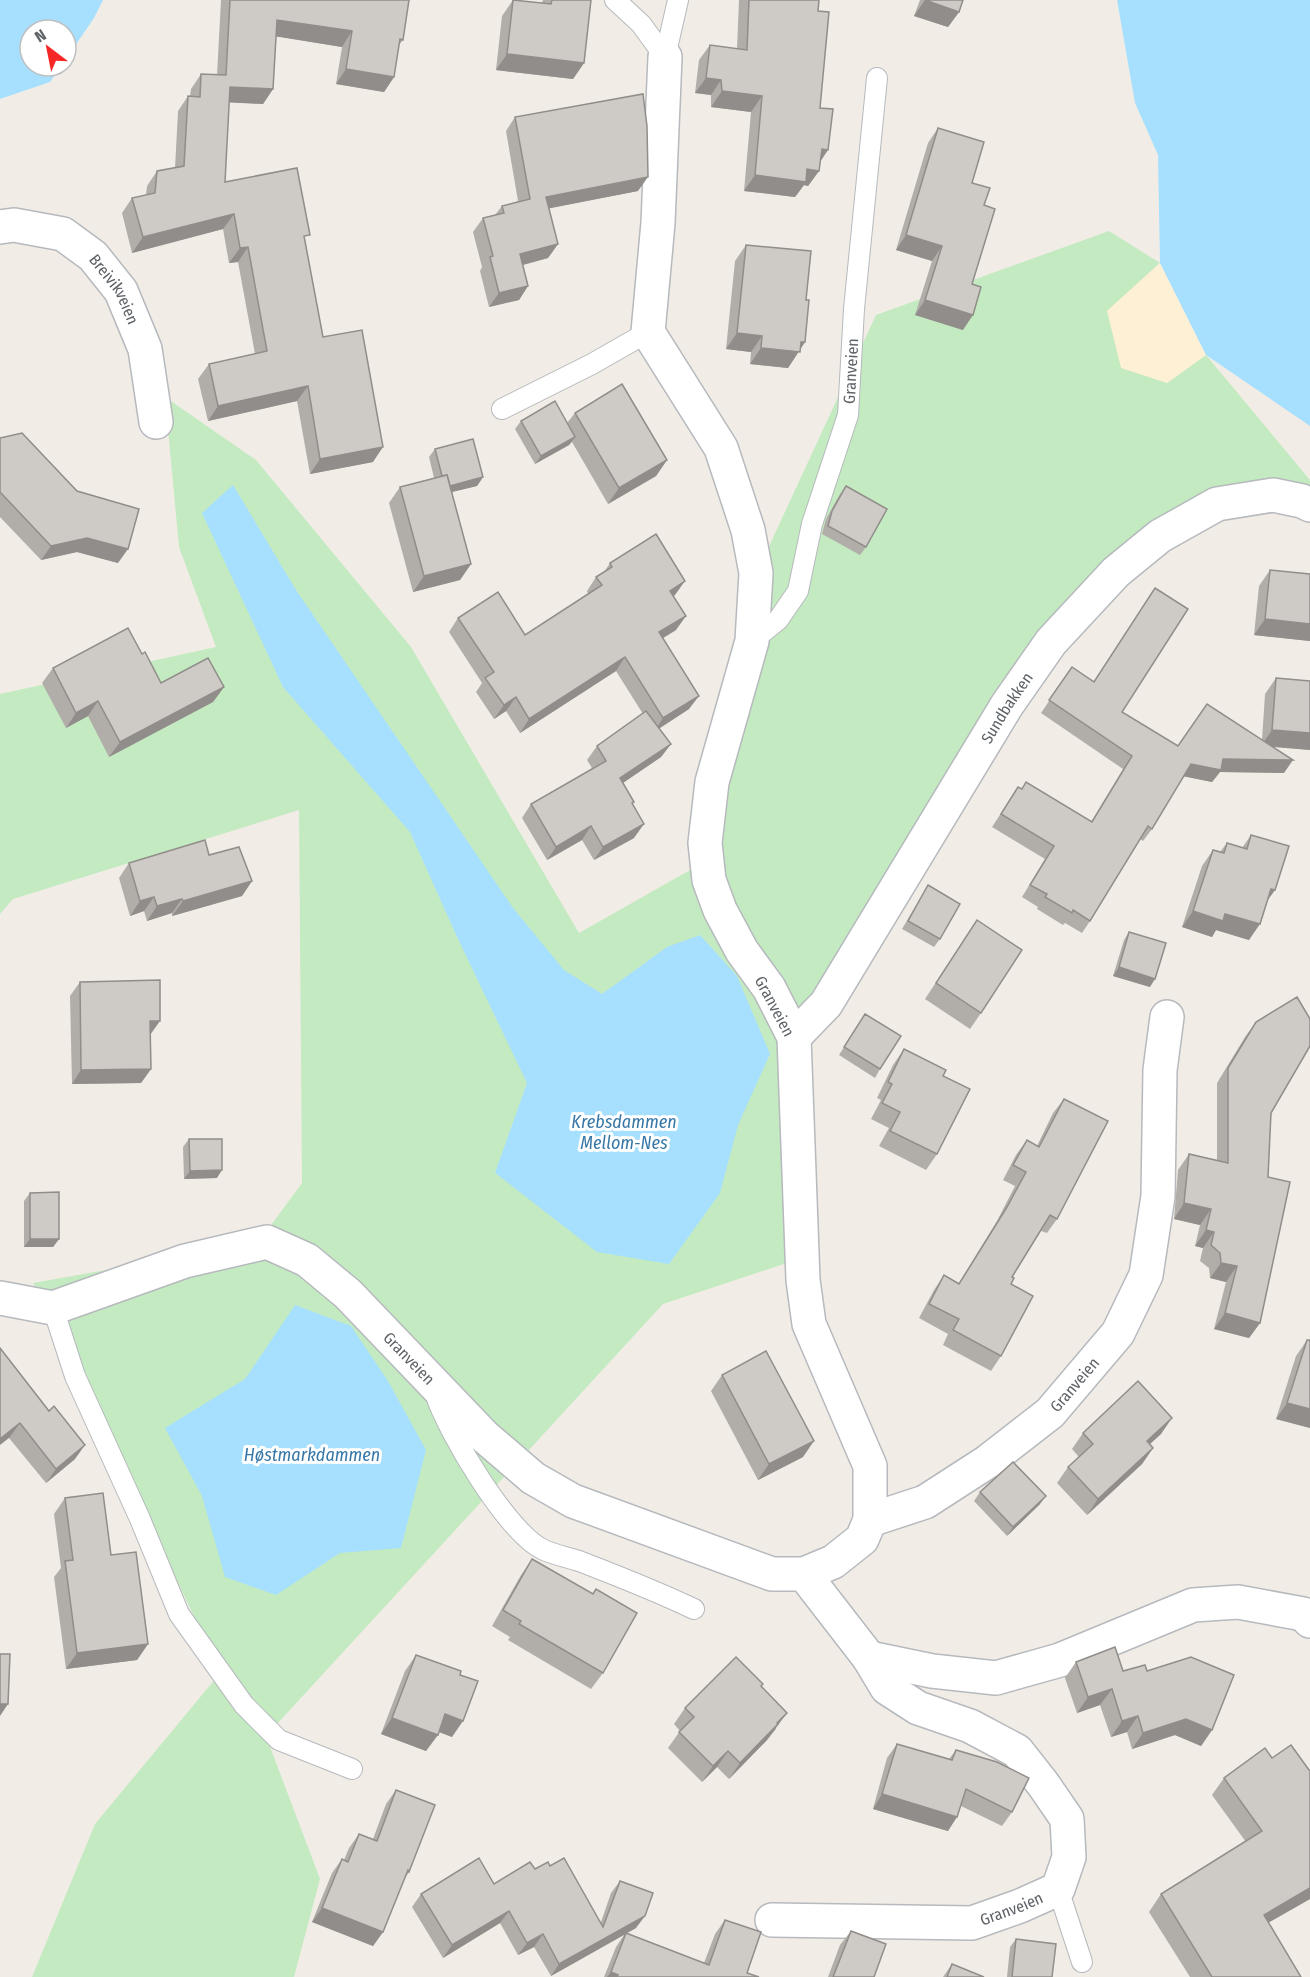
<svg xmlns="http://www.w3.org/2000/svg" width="1310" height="1977" font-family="'Fira Sans Condensed',sans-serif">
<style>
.green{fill:#c4eac1}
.sand{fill:#fdf0d4}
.water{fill:#a7e0ff}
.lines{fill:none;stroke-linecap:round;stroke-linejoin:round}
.service-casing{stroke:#b6b9bd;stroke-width:22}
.minor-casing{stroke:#b6b9bd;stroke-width:36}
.service{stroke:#fff;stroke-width:20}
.minor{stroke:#fff;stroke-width:33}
.wall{fill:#b1aea9}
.shaded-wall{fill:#908d8a}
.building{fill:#cecac5;stroke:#908d8a;stroke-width:1.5}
.labels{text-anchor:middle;stroke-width:6;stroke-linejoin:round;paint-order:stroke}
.street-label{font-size:16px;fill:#5d6267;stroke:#fff}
.water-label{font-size:18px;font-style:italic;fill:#3677a7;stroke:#fff}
</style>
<rect width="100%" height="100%" fill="#f1ede6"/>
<path class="green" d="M 1109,231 L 1160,263 L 1107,311 L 1167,383 L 1206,355 L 1310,480 L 1310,510 L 1290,500 L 1213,517 L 1122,567 L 1009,719 L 801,1050 L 787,1263 L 663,1304 L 266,1736 L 320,1879 L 294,1977 L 32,1977 L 95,1824 L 221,1672 L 33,1283 L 213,1251 L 250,1254 L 302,1183 L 299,810 L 13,899 L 0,914 L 0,694 L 216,647 L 179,547 L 165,397 L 256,460 L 411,647 L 579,933 L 690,870 L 699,860 L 747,594 L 876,315 Z"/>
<path class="sand" d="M 1160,263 L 1206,355 L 1167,383 L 1121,368 L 1107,311 Z"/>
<g class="water">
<path d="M 0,0 L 103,0 L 94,18 L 66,59 L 66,30 L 30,30 L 30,66 L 61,66 L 50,82 L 0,99 Z"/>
<path d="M 1117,0 L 1310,0 L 1310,426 L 1206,355 L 1160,263 L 1158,155 L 1135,103 Z"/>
<path d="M 233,485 L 296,590 L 513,908 L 564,970 L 602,994 L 667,947 L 700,935 L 737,976 L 770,1054 L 738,1125 L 720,1193 L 669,1264 L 597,1252 L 495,1173 L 527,1083 L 458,939 L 410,832 L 283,687 L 202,513 Z"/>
<path d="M 295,1305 L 351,1326 L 388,1381 L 426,1450 L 401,1548 L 340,1553 L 276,1595 L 225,1577 L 202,1496 L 165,1428 L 245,1379 Z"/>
</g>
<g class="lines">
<defs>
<g id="service">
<path d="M 615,0 L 641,24 L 665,57"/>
<path d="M 665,57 L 678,0"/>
<path d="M 502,409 L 592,364 L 648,332"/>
<path id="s1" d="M 752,641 L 778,620 L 798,591 L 812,524 L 848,415 L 854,309 L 877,78"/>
<path d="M 53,1308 L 75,1376 L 140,1519 L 179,1614 L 244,1705 L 279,1740 L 352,1769"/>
<path d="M 435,1393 C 447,1431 508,1534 544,1550 C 555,1555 567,1557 579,1561 C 618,1576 656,1591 694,1609"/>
<path d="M 1058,1889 L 1082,1962"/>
</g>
<g id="minor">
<path id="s2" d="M 0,227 L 14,225 L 63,234 L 93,256 L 121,291 L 145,349 L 156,422"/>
<path id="s3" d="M 794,1037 L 826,1004 L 1007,705 L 1051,642 L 1116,572 L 1160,536 L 1217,504 L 1273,495 L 1302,501 L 1310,505"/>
<path id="s4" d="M 0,1298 L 53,1308 L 185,1261 L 267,1242 L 307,1260 L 348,1294 L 484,1436 L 533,1478 L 573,1501 L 772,1574 L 804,1574 L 833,1562 L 862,1539 L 870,1520 L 870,1466 L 809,1324 L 803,1280 L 794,1037 L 769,988 L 742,951 L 720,910 L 709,880 L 705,843 L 712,782 L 752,641 L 756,573 L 748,530 L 721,448 L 648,332 L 658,223 L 665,57"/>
<path id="s5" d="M 870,1520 L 925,1502 L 987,1462 L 1050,1413 L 1118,1333 L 1146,1275 L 1158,1196 L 1160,1070 L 1167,1017"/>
<path d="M 869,1658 L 932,1671 L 996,1678 L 1060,1660 L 1193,1605 L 1238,1602 L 1303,1614 L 1310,1621"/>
<path id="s6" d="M 772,1920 L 972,1923 L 1020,1906 L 1058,1889 L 1069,1857 L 1067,1819 L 1043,1784 L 1017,1751 L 970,1726 L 918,1708 L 887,1688 L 869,1658 L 804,1574"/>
</g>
</defs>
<use href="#service" class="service-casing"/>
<use href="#minor" class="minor-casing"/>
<use href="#service" class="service"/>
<use href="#minor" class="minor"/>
</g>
<g class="wall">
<path d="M 221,0 L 409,0 L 403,40 L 399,45 L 394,77 L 384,92 L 336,84 L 342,47 L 276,36 L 273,89 L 263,104 L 229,102 L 225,182 L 305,241 L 323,337 L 373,462 L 310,474 L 297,401 L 208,421 L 198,379 L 209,364 L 255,354 L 238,262 L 229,263 L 223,229 L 132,253 L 122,213 L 132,198 L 146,195 L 147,186 L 157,171 L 175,168 L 178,111 L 188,96 L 190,96 L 191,89 L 201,74 L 217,75 Z"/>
<path d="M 513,0 L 542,3 L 543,0 L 591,0 L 584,63 L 573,79 L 496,70 L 502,16 Z"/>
<path d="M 739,0 L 819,0 L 818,11 L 820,108 L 820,162 L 819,171 L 808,186 L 804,185 L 795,197 L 744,191 L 751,112 L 711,107 L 711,95 L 695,93 L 699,60 L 710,45 L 737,49 Z"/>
<path d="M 920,0 L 963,0 L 959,12 L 948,27 L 914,16 Z"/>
<path d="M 515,117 L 638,191 L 549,208 L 558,244 L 548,258 L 523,265 L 528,286 L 519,300 L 489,307 L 480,271 L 482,267 L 473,232 L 483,218 L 495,215 L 502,206 L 518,201 L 506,131 Z"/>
<path d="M 938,128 L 972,183 L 984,205 L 972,284 L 963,330 L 915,315 L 932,261 L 896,250 L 928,143 Z"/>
<path d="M 746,245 L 806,300 L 805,342 L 788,368 L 750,364 L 751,352 L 726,349 L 735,261 Z"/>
<path d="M 575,413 L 667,460 L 656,476 L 608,504 L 572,442 L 569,445 L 535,464 L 515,429 L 521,421 L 567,423 Z"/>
<path d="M 0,438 L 118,563 L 77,552 L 41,560 L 0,517 Z"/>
<path d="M 435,449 L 483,477 L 477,486 L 452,492 L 471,564 L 460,580 L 413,592 L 389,503 L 400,487 L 434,478 L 429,457 Z"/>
<path d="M 846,486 L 866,547 L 860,555 L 822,534 L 826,519 L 840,494 Z"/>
<path d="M 610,563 L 675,595 L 673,596 L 676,630 L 663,638 L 689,709 L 659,728 L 671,744 L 661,757 L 623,783 L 632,805 L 634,838 L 594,860 L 582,840 L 547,860 L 522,818 L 531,804 L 592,768 L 587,760 L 597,746 L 643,714 L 616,671 L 520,733 L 506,711 L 494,719 L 476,692 L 482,683 L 449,632 L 458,618 L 525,635 L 588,594 L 587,591 L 596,577 L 604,572 Z"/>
<path d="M 1270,570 L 1310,574 L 1310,641 L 1254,635 L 1259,586 Z"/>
<path d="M 1155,588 L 1122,712 L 1178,746 L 1262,740 L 1265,694 L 1276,678 L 1310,681 L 1310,750 L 1271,746 L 1284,773 L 1220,772 L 1212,782 L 1183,776 L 1152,829 L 1143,841 L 1140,839 L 1090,921 L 1082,933 L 1065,923 L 1063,925 L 1037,909 L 1038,907 L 1022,897 L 1045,859 L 992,827 L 1018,787 L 1022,789 L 1026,782 L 1091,822 L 1123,769 L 1041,713 L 1072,667 L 1094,681 Z"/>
<path d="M 142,654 L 161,683 L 224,687 L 213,702 L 109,757 L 88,716 L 66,728 L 42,683 L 53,668 Z"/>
<path d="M 1251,835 L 1275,890 L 1267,901 L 1249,940 L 1216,930 L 1212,937 L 1182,927 L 1202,866 L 1213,850 L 1220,852 L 1227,843 L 1242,848 Z"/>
<path d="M 209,855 L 252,881 L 242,896 L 172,916 L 172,913 L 147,921 L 144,911 L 130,916 L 119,878 L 129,863 Z"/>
<path d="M 928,885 L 940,939 L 934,947 L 902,929 Z"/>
<path d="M 977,920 L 981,1013 L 970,1029 L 925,999 Z"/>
<path d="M 1129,932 L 1150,987 L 1113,976 L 1124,940 Z"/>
<path d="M 80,982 L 150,1035 L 151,1069 L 141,1083 L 72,1084 L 70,996 Z"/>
<path d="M 860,1022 L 880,1069 L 875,1078 L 839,1055 Z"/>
<path d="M 1256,1022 L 1271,1113 L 1260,1323 L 1249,1338 L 1214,1329 L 1226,1282 L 1210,1278 L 1209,1268 L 1200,1261 L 1203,1248 L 1195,1246 L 1200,1225 L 1174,1219 L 1178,1170 L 1189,1154 L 1217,1160 L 1217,1083 L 1245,1037 Z"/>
<path d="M 904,1049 L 943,1076 L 937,1154 L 926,1170 L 879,1146 L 889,1128 L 871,1119 L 881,1100 L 877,1098 L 893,1065 Z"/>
<path d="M 1064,1099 L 1057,1219 L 1047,1233 L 1041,1231 L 1012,1277 L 1001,1356 L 991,1371 L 943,1345 L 948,1334 L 919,1318 L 934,1290 L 944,1275 L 959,1283 L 997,1221 L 1015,1186 L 1003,1180 L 1016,1155 L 1027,1140 L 1037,1146 L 1053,1113 Z"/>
<path d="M 189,1139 L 217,1178 L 184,1179 L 183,1147 Z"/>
<path d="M 30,1193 L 59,1239 L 53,1247 L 24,1247 L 24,1201 Z"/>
<path d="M 1307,1340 L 1310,1340 L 1310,1428 L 1276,1419 L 1296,1356 Z"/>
<path d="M 0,1348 L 75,1459 L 46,1483 L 9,1438 Z"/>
<path d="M 722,1375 L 803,1457 L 758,1480 L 711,1391 Z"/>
<path d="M 1083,1433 L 1161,1434 L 1149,1444 L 1153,1448 L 1142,1464 L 1087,1515 L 1057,1483 L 1068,1467 L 1079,1457 L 1072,1449 Z"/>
<path d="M 980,1492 L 1040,1504 L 1007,1536 L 974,1501 Z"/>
<path d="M 65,1498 L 111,1555 L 148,1644 L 137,1660 L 66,1669 L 54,1577 L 61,1568 L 54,1514 Z"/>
<path d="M 532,1559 L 592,1594 L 596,1589 L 603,1673 L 591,1689 L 508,1640 L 510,1637 L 492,1626 L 521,1575 Z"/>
<path d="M 416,1655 L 460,1675 L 452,1737 L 439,1732 L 426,1751 L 381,1734 L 405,1671 Z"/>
<path d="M 1076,1662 L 1123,1671 L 1147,1671 L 1212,1730 L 1201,1746 L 1175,1735 L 1132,1749 L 1127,1732 L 1111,1737 L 1100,1705 L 1077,1713 L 1065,1678 Z"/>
<path d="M 761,1687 L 776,1729 L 767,1740 L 729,1779 L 717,1767 L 702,1782 L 668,1748 L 680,1731 L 674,1724 L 685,1708 Z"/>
<path d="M 897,1744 L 949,1759 L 956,1750 L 1012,1812 L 1002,1826 L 961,1806 L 948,1831 L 873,1809 L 887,1758 Z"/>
<path d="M 1272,1758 L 1310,1770 L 1310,1899 L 1268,1923 L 1301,1977 L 1190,1977 L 1149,1912 L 1161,1894 L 1246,1842 L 1212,1795 L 1224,1778 Z"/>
<path d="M 396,1790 L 409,1872 L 403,1881 L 383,1932 L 373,1946 L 312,1922 L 332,1873 L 342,1859 L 344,1860 L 349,1848 L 359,1834 L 373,1839 L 386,1804 Z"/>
<path d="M 550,1866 L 601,1922 L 611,1893 L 620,1881 L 636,1928 L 627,1933 L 704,1963 L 715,1934 L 725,1920 L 747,1973 L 759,1977 L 604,1977 L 616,1947 L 624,1935 L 551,1976 L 534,1947 L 518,1955 L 500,1923 L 443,1958 L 412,1907 L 421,1894 L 494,1884 Z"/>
<path d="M 851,1931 L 874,1977 L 828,1977 L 840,1945 Z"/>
<path d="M 1016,1939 L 1052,1977 L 1007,1977 L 1010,1947 Z"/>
<path d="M 952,1964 L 984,1977 L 943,1977 Z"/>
</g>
<g class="shaded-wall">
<path d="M 925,0 L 959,12 L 948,27 L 914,16 Z"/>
<path d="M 277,20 L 352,31 L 342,47 L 267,35 Z"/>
<path d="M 507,54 L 584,63 L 573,79 L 496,70 Z"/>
<path d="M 346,69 L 394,77 L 384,92 L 336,84 Z"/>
<path d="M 706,78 L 721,80 L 711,95 L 695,93 Z"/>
<path d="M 230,87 L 273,89 L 263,104 L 220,102 Z"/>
<path d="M 722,91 L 762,96 L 751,112 L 711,107 Z"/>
<path d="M 822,149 L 828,150 L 818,165 Z"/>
<path d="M 807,169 L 819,171 L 808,186 L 804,185 L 795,197 L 744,191 L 755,175 Z"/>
<path d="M 648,177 L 638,191 L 536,211 L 546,197 Z"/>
<path d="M 234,214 L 223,229 L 132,253 L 143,237 Z"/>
<path d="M 906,235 L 942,246 L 932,261 L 896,250 Z"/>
<path d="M 558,244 L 548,258 L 511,268 L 520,254 Z"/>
<path d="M 248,247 L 238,262 L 229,263 L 240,248 Z"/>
<path d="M 528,286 L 519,300 L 489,307 L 499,293 Z"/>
<path d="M 925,300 L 973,315 L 963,330 L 915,315 Z"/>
<path d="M 737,333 L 762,336 L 751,352 L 726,349 Z"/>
<path d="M 801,342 L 805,342 L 788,368 L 750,364 L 761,348 Z"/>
<path d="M 308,386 L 297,401 L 208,421 L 218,406 Z"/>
<path d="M 575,437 L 569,445 L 535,464 L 541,456 Z"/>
<path d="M 383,447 L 373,462 L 310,474 L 320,459 Z"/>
<path d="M 667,460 L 656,476 L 608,504 L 619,488 Z"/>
<path d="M 483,477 L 477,486 L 439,495 L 445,487 Z"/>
<path d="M 87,538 L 128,549 L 118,563 L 77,552 L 41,560 L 51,546 Z"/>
<path d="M 471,564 L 460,580 L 413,592 L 424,576 Z"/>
<path d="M 685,581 L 675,595 L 660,605 L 670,591 Z"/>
<path d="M 686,616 L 676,630 L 650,646 L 659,632 Z"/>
<path d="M 1265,619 L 1310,624 L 1310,641 L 1254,635 Z"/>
<path d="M 625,657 L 616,671 L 520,733 L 529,719 Z"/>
<path d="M 224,687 L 213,702 L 109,757 L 120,742 Z"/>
<path d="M 699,696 L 689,709 L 654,732 L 663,718 Z"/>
<path d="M 516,697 L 506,711 L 494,719 L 504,705 Z"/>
<path d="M 98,701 L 88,716 L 66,728 L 76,713 Z"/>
<path d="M 1272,730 L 1310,733 L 1310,750 L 1261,746 Z"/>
<path d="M 671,744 L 661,757 L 611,791 L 620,778 Z"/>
<path d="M 1223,759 L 1293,760 L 1284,773 L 1220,772 L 1212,782 L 1182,776 L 1191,764 Z"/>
<path d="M 644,824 L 634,838 L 594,860 L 603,847 Z"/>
<path d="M 591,826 L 582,840 L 547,860 L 556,847 Z"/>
<path d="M 252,881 L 242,896 L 172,916 L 183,901 Z"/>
<path d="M 1271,889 L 1275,890 L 1263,906 Z"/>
<path d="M 154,897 L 144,911 L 130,916 L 140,901 Z"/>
<path d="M 182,899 L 172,913 L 147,921 L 157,906 Z"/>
<path d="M 1193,911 L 1225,914 L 1260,924 L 1249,940 L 1216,930 L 1212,937 L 1182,927 Z"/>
<path d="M 1119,967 L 1155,979 L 1150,987 L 1113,976 Z"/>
<path d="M 150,1021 L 160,1021 L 150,1035 Z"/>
<path d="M 151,1069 L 141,1083 L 72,1084 L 81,1070 Z"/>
<path d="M 222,1170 L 217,1178 L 184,1179 L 190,1171 Z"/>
<path d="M 1184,1203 L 1211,1209 L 1200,1225 L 1174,1219 Z"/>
<path d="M 1206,1230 L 1214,1232 L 1203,1248 L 1195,1246 Z"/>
<path d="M 30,1239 L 59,1239 L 53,1247 L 24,1247 Z"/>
<path d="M 1221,1263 L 1237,1266 L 1226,1282 L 1210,1278 Z"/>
<path d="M 1225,1313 L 1260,1323 L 1249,1338 L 1214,1329 Z"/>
<path d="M 1287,1403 L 1310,1409 L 1310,1428 L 1276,1419 Z"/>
<path d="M 1172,1418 L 1161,1434 L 1136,1457 L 1147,1441 Z"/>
<path d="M 20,1423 L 9,1438 L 0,1445 L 0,1439 Z"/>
<path d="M 814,1441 L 803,1457 L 758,1480 L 769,1464 Z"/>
<path d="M 85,1445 L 75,1459 L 46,1483 L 56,1469 Z"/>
<path d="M 1153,1448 L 1142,1464 L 1087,1515 L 1098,1499 Z"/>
<path d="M 1046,1496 L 1040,1504 L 1007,1536 L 1013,1527 Z"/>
<path d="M 148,1644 L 137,1660 L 66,1669 L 77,1653 Z"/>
<path d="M 1112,1689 L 1100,1705 L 1077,1713 L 1088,1697 Z"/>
<path d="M 0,1704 L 8,1704 L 0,1716 Z"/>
<path d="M 787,1713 L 767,1740 L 729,1779 L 740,1763 Z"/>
<path d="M 445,1714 L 463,1721 L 452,1737 L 434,1730 Z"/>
<path d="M 1138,1716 L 1127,1732 L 1111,1737 L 1122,1721 Z"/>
<path d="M 392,1718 L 438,1735 L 426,1751 L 381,1734 Z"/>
<path d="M 1186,1719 L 1212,1730 L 1201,1746 L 1175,1735 L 1132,1749 L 1143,1733 Z"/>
<path d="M 728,1751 L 717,1767 L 702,1782 L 713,1766 Z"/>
<path d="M 882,1794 L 957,1817 L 948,1831 L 873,1809 Z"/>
<path d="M 1310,1888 L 1310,1899 L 1252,1932 L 1264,1915 Z"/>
<path d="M 322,1908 L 383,1932 L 373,1946 L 312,1922 Z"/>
<path d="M 509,1911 L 500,1923 L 443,1958 L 452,1945 Z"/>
<path d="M 645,1916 L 636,1928 L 551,1976 L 559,1964 Z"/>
<path d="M 543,1934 L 534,1947 L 518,1955 L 527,1943 Z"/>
<path d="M 611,1972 L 618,1975 L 617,1977 L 607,1977 Z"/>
</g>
<g class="building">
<path d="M 230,0 L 409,0 L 403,40 L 400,39 L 394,77 L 346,69 L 352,31 L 277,20 L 273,89 L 230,87 L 225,182 L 297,168 L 310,235 L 304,236 L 323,337 L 362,330 L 383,447 L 320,459 L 308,386 L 218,406 L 209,364 L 267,351 L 248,247 L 240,248 L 234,214 L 143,237 L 132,198 L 155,193 L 157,171 L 184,166 L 188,96 L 200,97 L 201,74 L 226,75 Z"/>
<path d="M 513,0 L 551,4 L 552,0 L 591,0 L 584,63 L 507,54 Z"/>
<path d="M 749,0 L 819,0 L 818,11 L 829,12 L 820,108 L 833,109 L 828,150 L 822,149 L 819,171 L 807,169 L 806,182 L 755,175 L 762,96 L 722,91 L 721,80 L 706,78 L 710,45 L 747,50 Z"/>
<path d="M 925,0 L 963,0 L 959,12 Z"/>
<path d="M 643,94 L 647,126 L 648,177 L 546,197 L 558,244 L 520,254 L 528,286 L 499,293 L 490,257 L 493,256 L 483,218 L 504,213 L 502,206 L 530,199 L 515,117 Z"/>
<path d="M 938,128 L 984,142 L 972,183 L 990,188 L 984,205 L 995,209 L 972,284 L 981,287 L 973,315 L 925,300 L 942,246 L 906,235 Z"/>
<path d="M 746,245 L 811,251 L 806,300 L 809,300 L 805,342 L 801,342 L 800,352 L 761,348 L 762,336 L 737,333 Z"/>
<path d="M 622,384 L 667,460 L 619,488 L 575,413 Z"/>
<path d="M 555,401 L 575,437 L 541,456 L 521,421 Z"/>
<path d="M 22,433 L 77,491 L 139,509 L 128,549 L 87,538 L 51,546 L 0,492 L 0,438 Z"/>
<path d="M 473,439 L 483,477 L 450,486 L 447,475 L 442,476 L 435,449 Z"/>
<path d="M 447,475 L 471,564 L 424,576 L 400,487 Z"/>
<path d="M 846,486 L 887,509 L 866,547 L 828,526 L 832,511 Z"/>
<path d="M 656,534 L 685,581 L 670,591 L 686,616 L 659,632 L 699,696 L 663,718 L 625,657 L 529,719 L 516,697 L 504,705 L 485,678 L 494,672 L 458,618 L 498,592 L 525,635 L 602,585 L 596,577 L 612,567 L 610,563 Z"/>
<path d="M 1270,570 L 1310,574 L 1310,624 L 1265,619 Z"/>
<path d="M 1155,588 L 1188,609 L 1122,712 L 1178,746 L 1207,704 L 1293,760 L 1223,759 L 1221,770 L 1191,764 L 1152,829 L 1148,826 L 1090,921 L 1073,910 L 1072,913 L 1045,897 L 1047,894 L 1030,885 L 1054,846 L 1001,814 L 1018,787 L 1022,789 L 1026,782 L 1092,822 L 1132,756 L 1049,700 L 1072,667 L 1094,682 Z"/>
<path d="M 128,628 L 142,654 L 145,652 L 161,683 L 208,658 L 224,687 L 120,742 L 98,701 L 76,713 L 53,668 Z"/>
<path d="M 1276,678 L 1310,681 L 1310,733 L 1272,730 Z"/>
<path d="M 646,711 L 671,744 L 620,778 L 634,802 L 632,803 L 644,824 L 603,847 L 591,826 L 556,847 L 531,804 L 606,761 L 597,746 Z"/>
<path d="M 1251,835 L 1289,846 L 1275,890 L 1271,889 L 1260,924 L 1225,914 L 1223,921 L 1193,911 L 1213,850 L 1224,853 L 1227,843 L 1247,849 Z"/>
<path d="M 205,840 L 209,855 L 239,847 L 252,881 L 183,901 L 182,899 L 157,906 L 154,897 L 140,901 L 129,863 Z"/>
<path d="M 928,885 L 960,904 L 940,939 L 908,921 Z"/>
<path d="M 977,920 L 1022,950 L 981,1013 L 936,983 Z"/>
<path d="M 1129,932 L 1166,943 L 1155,979 L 1119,967 Z"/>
<path d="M 160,980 L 160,1021 L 150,1021 L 151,1069 L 81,1070 L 80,982 Z"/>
<path d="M 1297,997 L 1310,1019 L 1310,1046 L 1271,1113 L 1268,1177 L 1290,1182 L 1260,1323 L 1225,1313 L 1237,1266 L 1221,1263 L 1220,1253 L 1211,1245 L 1214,1232 L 1206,1230 L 1211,1209 L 1184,1203 L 1189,1154 L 1228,1163 L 1228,1068 L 1256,1022 Z"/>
<path d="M 865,1014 L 901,1036 L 880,1069 L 844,1047 Z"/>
<path d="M 904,1049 L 946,1070 L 943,1076 L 970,1089 L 937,1154 L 890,1131 L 900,1112 L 882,1103 L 892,1084 L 888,1082 Z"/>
<path d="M 1064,1099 L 1108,1121 L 1057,1219 L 1050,1215 L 1012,1277 L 1014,1278 L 1011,1284 L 1033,1296 L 1001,1356 L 953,1330 L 959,1319 L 929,1304 L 944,1275 L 959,1284 L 1007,1207 L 1026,1172 L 1013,1165 L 1027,1140 L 1039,1147 Z"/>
<path d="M 189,1139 L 222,1139 L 222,1170 L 190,1171 Z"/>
<path d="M 59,1192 L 59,1239 L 30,1239 L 30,1193 Z"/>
<path d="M 1307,1340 L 1310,1340 L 1310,1409 L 1287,1403 Z"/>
<path d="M 0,1348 L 49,1411 L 54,1406 L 85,1445 L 56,1469 L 20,1423 L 0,1439 Z"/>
<path d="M 766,1351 L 814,1441 L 769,1464 L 722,1375 Z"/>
<path d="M 1138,1381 L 1172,1418 L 1147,1441 L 1153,1448 L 1098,1499 L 1068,1467 L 1093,1444 L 1083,1433 Z"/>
<path d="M 1013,1462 L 1046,1496 L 1013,1527 L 980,1492 Z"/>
<path d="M 103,1493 L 111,1555 L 136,1552 L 148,1644 L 77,1653 L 65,1561 L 73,1560 L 65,1498 Z"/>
<path d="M 532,1559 L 593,1594 L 596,1589 L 637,1613 L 603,1673 L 519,1624 L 521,1621 L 503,1610 Z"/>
<path d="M 1115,1647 L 1123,1671 L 1145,1665 L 1147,1671 L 1191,1657 L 1234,1675 L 1212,1730 L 1186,1719 L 1143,1733 L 1138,1716 L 1122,1721 L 1112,1689 L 1088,1697 L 1076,1662 Z"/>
<path d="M 0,1654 L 10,1654 L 8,1704 L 0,1704 Z"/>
<path d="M 416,1655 L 461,1671 L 460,1675 L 478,1681 L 463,1721 L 445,1714 L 438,1735 L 392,1718 Z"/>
<path d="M 736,1657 L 763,1684 L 761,1686 L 787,1713 L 777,1723 L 778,1724 L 740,1763 L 728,1751 L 713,1766 L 679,1732 L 694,1717 L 685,1708 Z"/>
<path d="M 897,1744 L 952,1760 L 956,1750 L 997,1762 L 1029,1778 L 1012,1812 L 966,1789 L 957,1817 L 882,1794 Z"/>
<path d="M 1291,1745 L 1309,1770 L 1310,1770 L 1310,1888 L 1264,1915 L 1301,1977 L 1211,1977 L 1212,1977 L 1161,1894 L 1262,1831 L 1224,1778 L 1265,1748 L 1272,1758 Z"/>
<path d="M 396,1790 L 435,1805 L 409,1872 L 408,1870 L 383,1932 L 322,1908 L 342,1859 L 348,1862 L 359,1834 L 377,1841 Z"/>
<path d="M 479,1858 L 494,1884 L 530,1862 L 535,1869 L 548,1862 L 550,1866 L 564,1858 L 603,1927 L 620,1881 L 653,1893 L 645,1916 L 559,1964 L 543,1934 L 527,1943 L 509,1911 L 452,1945 L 421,1894 Z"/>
<path d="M 725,1920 L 761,1932 L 747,1973 L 759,1977 L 617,1977 L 618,1975 L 611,1972 L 626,1933 L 709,1965 Z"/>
<path d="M 851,1931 L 886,1944 L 874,1977 L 833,1977 Z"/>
<path d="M 1016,1939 L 1056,1944 L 1052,1977 L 1012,1977 Z"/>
<path d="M 952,1964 L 984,1977 L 947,1977 Z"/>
</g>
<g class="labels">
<g class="street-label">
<text dy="6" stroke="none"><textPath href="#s2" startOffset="141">Breivikveien</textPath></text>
<text dy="6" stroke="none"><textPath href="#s1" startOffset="296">Granveien</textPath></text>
<text dy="6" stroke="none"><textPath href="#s3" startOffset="393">Sundbakken</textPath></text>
<text transform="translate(775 1006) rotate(62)" y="6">Granveien</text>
<text dy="6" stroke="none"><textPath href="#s4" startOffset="464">Granveien</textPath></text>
<text dy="6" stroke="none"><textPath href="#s5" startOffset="249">Granveien</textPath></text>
<text dy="6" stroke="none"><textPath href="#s6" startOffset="242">Granveien</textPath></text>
</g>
<g class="water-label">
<text x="624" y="1128">Krebsdammen<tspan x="624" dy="21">Mellom-Nes</tspan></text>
<text x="312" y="1461">Høstmarkdammen</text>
</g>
</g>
<g transform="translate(48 48) rotate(328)"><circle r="28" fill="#ffffff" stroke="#bec0c2" stroke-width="1.5"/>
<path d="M0-4.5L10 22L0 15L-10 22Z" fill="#f72626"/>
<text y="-9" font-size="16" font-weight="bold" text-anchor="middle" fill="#5d6267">N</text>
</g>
</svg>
